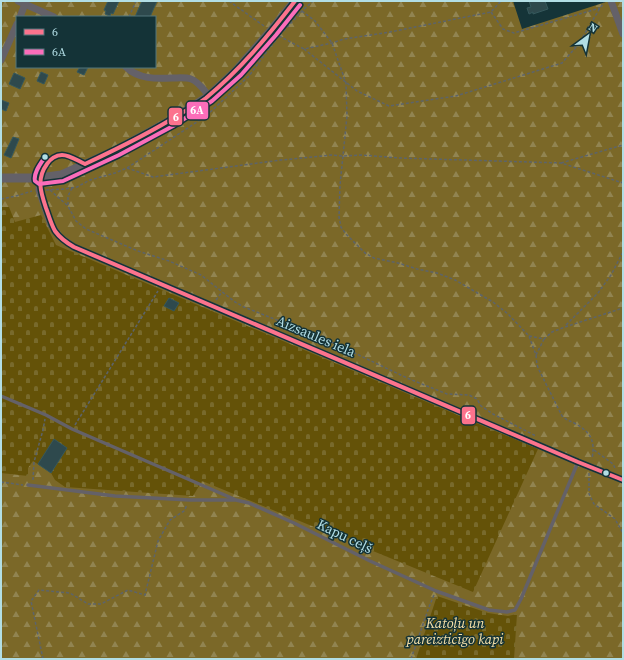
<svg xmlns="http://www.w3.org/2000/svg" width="624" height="660" font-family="'Source Serif 4',serif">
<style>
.forest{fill:url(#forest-firs);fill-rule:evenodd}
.cemetery{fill:url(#cemetery-stones)}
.building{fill:#2e494d;stroke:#35585c}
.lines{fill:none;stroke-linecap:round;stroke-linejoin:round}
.path{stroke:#5d646a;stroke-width:1.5;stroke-dasharray:3 2;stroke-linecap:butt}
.service{stroke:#646168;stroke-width:3.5}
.minor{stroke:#646168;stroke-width:7}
.tertiary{stroke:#646168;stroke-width:9}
.bus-1-casing{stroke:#143337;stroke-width:7}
.bus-2-casing{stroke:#143337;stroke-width:7}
.bus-1{stroke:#fc738d;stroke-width:4}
.bus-2{stroke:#fb6dba;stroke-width:4}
.bus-dot{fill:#b2dee5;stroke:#143337;stroke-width:1.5}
.labels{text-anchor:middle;stroke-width:3;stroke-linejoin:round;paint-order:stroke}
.street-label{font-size:14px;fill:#b2dee5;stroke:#143337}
.park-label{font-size:14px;font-style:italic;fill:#f6e0a7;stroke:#143337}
.line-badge{stroke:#143337;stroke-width:1.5}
.badge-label{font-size:11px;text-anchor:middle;font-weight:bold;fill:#fff}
</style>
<defs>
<pattern id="forest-firs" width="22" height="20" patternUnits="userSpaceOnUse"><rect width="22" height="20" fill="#7b6828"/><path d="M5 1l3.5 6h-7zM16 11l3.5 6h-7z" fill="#918451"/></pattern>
<pattern id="cemetery-stones" width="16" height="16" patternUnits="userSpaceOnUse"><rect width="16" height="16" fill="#645208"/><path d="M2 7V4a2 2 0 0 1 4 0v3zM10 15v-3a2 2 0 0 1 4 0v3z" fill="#786a2c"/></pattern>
</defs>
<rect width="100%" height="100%" fill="#153438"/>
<path class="forest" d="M 1,1 L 513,1 L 522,29 L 609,1 L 623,1 L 623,659 L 1,659 ZM 17,17 L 155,17 L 155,67 L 17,67 Z"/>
<g class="cemetery">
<path d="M 1,207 L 9,207 L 15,222 L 41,215 L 56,245 L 538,449 L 473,592 L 202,481 L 193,496 L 65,487 L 55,480 L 51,473 L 33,461 L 28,468 L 28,476 L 1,473 Z"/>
<path d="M 437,596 L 488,613 L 508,616 L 517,614 L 514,659 L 416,659 Z"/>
</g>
<g class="building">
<path d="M 108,1 L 119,1 L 113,14 L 111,13 L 110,16 L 105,14 L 106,11 L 104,10 Z"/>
<path d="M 142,1 L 157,1 L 150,17 L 135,17 Z"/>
<path d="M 529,1 L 545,1 L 548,9 L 533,14 L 533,12 L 529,14 L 527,8 L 531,7 Z"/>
<path d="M 80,67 L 88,67 L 84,75 L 77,72 Z"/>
<path d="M 41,72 L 48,75 L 44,84 L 37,81 Z"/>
<path d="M 14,73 L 25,78 L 20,89 L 9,84 Z"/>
<path d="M 1,100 L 9,103 L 6,111 L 1,109 Z"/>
<path d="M 13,137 L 19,139 L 11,158 L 4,155 Z"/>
<path d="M 169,298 L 179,303 L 174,311 L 164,306 Z"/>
<path d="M 54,439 L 67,448 L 51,473 L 38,464 Z"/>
</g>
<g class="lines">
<g class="path">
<path d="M 229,1 L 264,26"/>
<path d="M 298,8 L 315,21 L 332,43 L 346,83 L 347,116 L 340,185 L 339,217 L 341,227 L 346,234 L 365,253 L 374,258 L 398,263 L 417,269 L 437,273 L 455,280 L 493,302 L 508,314 L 529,336 L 536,355 L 537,365 L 539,370 L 562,416 C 567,421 571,421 576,424 C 592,433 595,442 592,459"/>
<path d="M 491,12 L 503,29 L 514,33 L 600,8"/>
<path d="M 129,17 L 136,1"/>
<path d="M 279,36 L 304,49 L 332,43 L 344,39 L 390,32 L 491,12 L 501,1"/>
<path d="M 304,49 L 357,91 L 389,106 L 456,96 L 562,63 L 578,45 L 600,8 L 604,3"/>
<path d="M 561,163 L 623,145"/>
<path d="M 127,168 L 153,177 L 281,160 L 332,155 L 343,156 L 362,155 L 399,158 L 561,163 L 623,183"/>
<path d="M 72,188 L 68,196 L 68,206 L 76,221 L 86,229 L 138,251 L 169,261 L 201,275 L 235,302 L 244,307 L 327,340 L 407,378 L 447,394 L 469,395 L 477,399 L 481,406 L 493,414 L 536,436"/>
<path d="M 46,190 L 65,189 L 77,187 L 90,180 L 115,173 L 127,168 L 206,116 L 249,76 L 265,54 L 279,36 L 302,11 L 313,1"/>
<path d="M 50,190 L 68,206"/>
<path d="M 1,199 L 16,196 L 32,191"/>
<path d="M 216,300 L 222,292"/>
<path d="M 566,325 L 598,293 L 611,275 L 623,252"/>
<path d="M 529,336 L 544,339 L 552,332 L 565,327 L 623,308"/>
<path d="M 317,342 C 322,344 324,344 327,340"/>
<path d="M 536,355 L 544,339"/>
<path d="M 75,425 L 158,291"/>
<path d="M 594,450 L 613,464 L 616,470"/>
<path d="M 589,473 L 589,494 L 594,504 L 615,519 L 623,533"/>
<path d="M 33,480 L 34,462 L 43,430 L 45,419"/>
<path d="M 1,482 L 23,485"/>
<path d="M 43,659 L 31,601 L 39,590 L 70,593 L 88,604 L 101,604 L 128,590 L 145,595 L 158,541 L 170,520 L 184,511 L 187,505"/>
<path d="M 411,659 L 429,607 L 434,595"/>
</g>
<g class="service">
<path d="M 41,176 C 50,149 63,154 84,164"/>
<path d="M 1,396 L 46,415 L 72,429 L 234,499"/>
<path d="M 28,485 L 115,496 L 190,500 L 236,500 L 249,503 L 294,523 L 370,561 L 436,591 L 489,610 L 507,612 L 515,610 L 521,599 L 578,462"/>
</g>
<g class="minor">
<path d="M 18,1 L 54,17"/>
<path d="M 611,1 L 623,34"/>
<path d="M 20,17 L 25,4"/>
<path d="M 1,60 L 17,24"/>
<path d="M 126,67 C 138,79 156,79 172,78 C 178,78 185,77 191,79 C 198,81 204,90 209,96"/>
<path d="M 40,178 L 39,190 L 51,225 L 60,237 L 74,247 L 578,462 L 623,480"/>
</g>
<path class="tertiary" d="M 1,178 L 40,178 L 61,175 L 117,150 L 170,121 L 209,96 L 236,71 L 271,31 L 295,1"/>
<defs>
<path id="bus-1" d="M 295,1 C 268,36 240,70 206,98 C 198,104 189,109 180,114 C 150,133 117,149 85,164 C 78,161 70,155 62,155 C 56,155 50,159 47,164 C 36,179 41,193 46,208 C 49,216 51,224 55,231 C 60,238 67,243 74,247 L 578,462 L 623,480"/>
<path id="bus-2" d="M 45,157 C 41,163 33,173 35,181 L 39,184 L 63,181 L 119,155 L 173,126 L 212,101 L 241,75 L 276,35 L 300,5"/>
</defs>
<use href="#bus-1" class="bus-1-casing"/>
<use href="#bus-2" class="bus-2-casing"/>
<use href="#bus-1" class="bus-1"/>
<use href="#bus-2" class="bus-2"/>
</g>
<g class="bus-dot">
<circle cx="45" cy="157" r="3.5"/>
<circle cx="606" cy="473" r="3.5"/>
</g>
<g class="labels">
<g class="street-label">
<text transform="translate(316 336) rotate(23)" y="5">Aizsaules iela</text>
<text transform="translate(345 536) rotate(26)" y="5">Kapu ceļš</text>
</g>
<g class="park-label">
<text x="455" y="628">Katoļu un<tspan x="455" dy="16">pareizticīgo kapi</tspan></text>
</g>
</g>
<g class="line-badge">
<rect x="186" y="101" width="23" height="19" rx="4" fill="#fb6dba"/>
<rect x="168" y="107" width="15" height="19" rx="4" fill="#fc738d"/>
<rect x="461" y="406" width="15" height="19" rx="4" fill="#fc738d"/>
</g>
<g class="badge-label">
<text x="197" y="114">6A</text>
<text x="176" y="121">6</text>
<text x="468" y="419">6</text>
</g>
<rect width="624" height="660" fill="none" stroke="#b2dee5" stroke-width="4"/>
<rect x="16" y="16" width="140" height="52" fill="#143337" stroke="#53777d"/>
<rect x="24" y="29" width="20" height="6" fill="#fc738d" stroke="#53777d"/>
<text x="52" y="36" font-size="12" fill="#b2dee5">6</text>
<rect x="24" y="49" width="20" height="6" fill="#fb6dba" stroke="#53777d"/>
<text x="52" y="56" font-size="12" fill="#b2dee5">6A</text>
<g transform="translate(588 36) rotate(32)" stroke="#143337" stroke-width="3" paint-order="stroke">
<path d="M0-3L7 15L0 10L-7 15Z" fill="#b2dee5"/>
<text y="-6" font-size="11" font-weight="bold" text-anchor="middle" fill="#b2dee5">N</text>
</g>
</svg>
